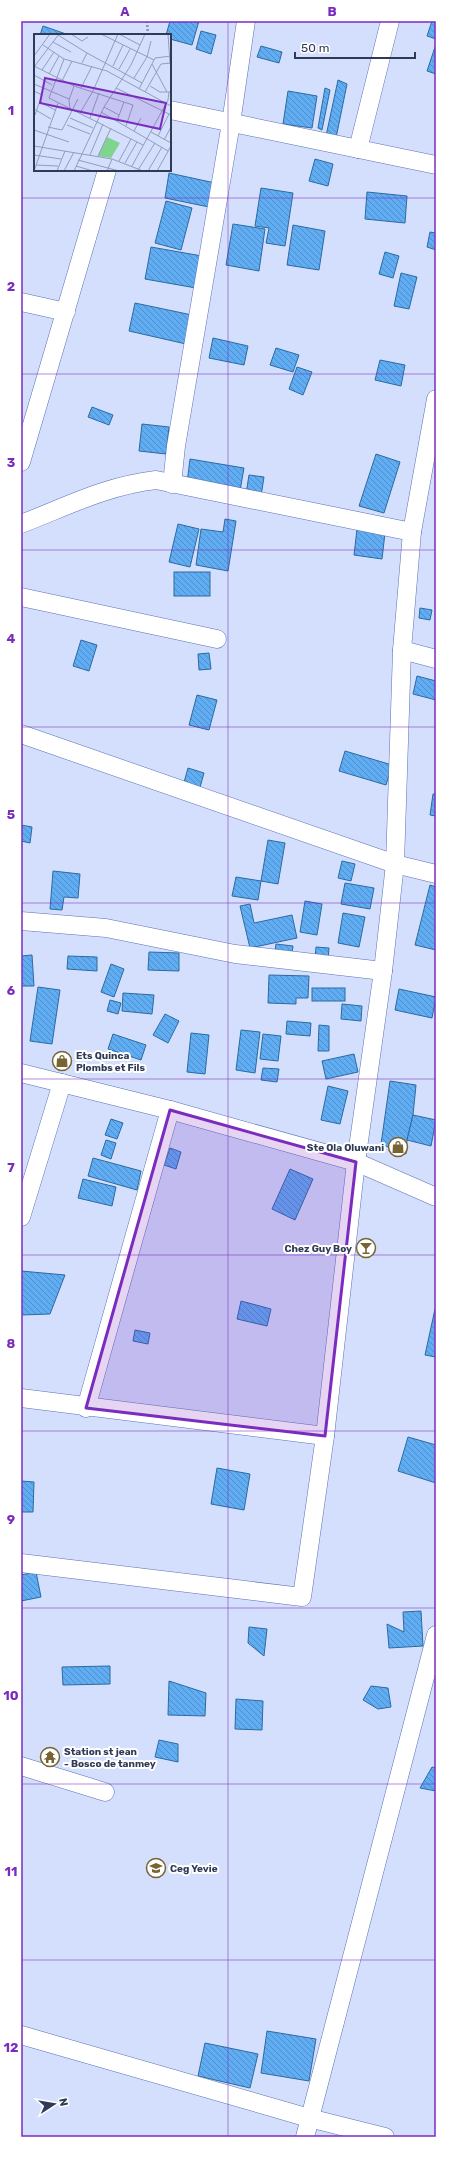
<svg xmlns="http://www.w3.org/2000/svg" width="457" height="2158" font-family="Rubik,sans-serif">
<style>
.building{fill:url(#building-back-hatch);stroke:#2c6aa0}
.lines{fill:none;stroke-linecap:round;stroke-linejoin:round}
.street-casing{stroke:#5b72b5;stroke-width:19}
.path{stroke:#8792b0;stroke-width:2.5;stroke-dasharray:2 2;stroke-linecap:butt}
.street{stroke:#fff;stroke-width:18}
.marked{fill:#7b2cbf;fill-opacity:0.2;stroke:#7b2cbf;stroke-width:3;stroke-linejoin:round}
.grid{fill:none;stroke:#7b2cbf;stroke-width:1;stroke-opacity:0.55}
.labels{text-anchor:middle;stroke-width:4;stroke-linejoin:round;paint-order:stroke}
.poi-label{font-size:10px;font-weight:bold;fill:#2f3a57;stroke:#fff;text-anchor:start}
.inset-road{fill:none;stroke:#919dbb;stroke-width:1}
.view{fill:#7b2cbf;fill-opacity:0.15;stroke:#7b2cbf;stroke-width:2}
.inset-edge{fill:none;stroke:#2f3a57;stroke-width:2}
.neatline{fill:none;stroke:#7b2cbf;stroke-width:1.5}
.grid-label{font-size:13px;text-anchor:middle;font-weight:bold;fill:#7b2cbf}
</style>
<defs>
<pattern id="building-back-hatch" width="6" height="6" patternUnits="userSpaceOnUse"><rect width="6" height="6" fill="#60adf4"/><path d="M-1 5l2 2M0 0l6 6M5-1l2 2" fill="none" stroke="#508ec8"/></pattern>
</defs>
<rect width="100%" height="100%" fill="#d3dffd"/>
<g class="building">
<path d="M 170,21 L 199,21 L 192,45 L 170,39 L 170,35 L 166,35 Z"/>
<path d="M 432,21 L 436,21 L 436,39 L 427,36 Z"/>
<path d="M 43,26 L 69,35 L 40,35 Z"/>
<path d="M 201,31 L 216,35 L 211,54 L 196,49 Z"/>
<path d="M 261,46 L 282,52 L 279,63 L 257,57 Z"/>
<path d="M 435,47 L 436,47 L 436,74 L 427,71 Z"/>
<path d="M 338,80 L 347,84 L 336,138 L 326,136 Z"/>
<path d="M 325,88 L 330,90 L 322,130 L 318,128 Z"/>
<path d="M 288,91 L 317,96 L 312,128 L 283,124 Z"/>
<path d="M 315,159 L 333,164 L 328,186 L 309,181 Z"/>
<path d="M 169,173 L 215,183 L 209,207 L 165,198 Z"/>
<path d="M 261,188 L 293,193 L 285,246 L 266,243 L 269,228 L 255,226 Z"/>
<path d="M 367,192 L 407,196 L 405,223 L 365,219 Z"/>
<path d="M 166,201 L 192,208 L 181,250 L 155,243 Z"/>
<path d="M 233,224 L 265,229 L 259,271 L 226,265 Z"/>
<path d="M 293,225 L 325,231 L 319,270 L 287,265 Z"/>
<path d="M 430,232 L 436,233 L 436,250 L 427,247 Z"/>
<path d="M 151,247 L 202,256 L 196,288 L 145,279 Z"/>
<path d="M 385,252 L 399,256 L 393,278 L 379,274 Z"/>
<path d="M 401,273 L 417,277 L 409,309 L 394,306 Z"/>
<path d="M 135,303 L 192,315 L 186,344 L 129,331 Z"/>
<path d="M 213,338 L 248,346 L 244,365 L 209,358 Z"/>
<path d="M 276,348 L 299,355 L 293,372 L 270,365 Z"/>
<path d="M 380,360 L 405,365 L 401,386 L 375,380 Z"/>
<path d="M 297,367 L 312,372 L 303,395 L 289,389 Z"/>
<path d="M 92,407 L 113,415 L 109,425 L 88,417 Z"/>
<path d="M 142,424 L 169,427 L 166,454 L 139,451 Z"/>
<path d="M 376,454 L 400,462 L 384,513 L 359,506 Z"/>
<path d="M 190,459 L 244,468 L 240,491 L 187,483 Z"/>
<path d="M 249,475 L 264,477 L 261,496 L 246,494 Z"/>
<path d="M 225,519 L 236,521 L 228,571 L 196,565 L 201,529 L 223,532 Z"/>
<path d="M 178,524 L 199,529 L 190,567 L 169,562 Z"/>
<path d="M 357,529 L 385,533 L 382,559 L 354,555 Z"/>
<rect x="174" y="572" width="36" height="24"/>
<path d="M 420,608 L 432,610 L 430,620 L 419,618 Z"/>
<path d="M 81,640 L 97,645 L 89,671 L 73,666 Z"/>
<path d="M 209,653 L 211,669 L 199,670 L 198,654 Z"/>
<path d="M 417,676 L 436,681 L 436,700 L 413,694 Z"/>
<path d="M 197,695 L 217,700 L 209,730 L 189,725 Z"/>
<path d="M 345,751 L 392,765 L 386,785 L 339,771 Z"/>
<path d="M 188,768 L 204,773 L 199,791 L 183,786 Z"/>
<path d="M 433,794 L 436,794 L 436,816 L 430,815 Z"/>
<path d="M 21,825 L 32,827 L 30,843 L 21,841 Z"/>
<path d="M 268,840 L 285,843 L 278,884 L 261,881 Z"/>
<path d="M 342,861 L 355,864 L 351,881 L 338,878 Z"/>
<path d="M 53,871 L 80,874 L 78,898 L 64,897 L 62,910 L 50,909 Z"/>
<path d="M 236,877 L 261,881 L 258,900 L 232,896 Z"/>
<path d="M 345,883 L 374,888 L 370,909 L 341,904 Z"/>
<path d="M 430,885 L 436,887 L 436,950 L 415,945 Z"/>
<path d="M 305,901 L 322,904 L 317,935 L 300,932 Z"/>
<path d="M 250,904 L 254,923 L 292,915 L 297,938 L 250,948 L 240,906 Z"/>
<path d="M 343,913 L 365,917 L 359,947 L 338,943 Z"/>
<path d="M 276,944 L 293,946 L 292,953 L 275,951 Z"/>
<path d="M 316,947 L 329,948 L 328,960 L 315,959 Z"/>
<path d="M 149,952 L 179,953 L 179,971 L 148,970 Z"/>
<path d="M 32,955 L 34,986 L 21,986 L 21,956 Z"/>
<path d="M 68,956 L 97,957 L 97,971 L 67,969 Z"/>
<path d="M 111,964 L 124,969 L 114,997 L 101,992 Z"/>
<path d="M 269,975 L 309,976 L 308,998 L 296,998 L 296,1004 L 268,1003 Z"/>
<path d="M 38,987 L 60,990 L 52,1044 L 30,1041 Z"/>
<rect x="312" y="988" width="33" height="13"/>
<path d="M 399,989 L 436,997 L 432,1018 L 395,1010 Z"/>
<path d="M 123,993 L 154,995 L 152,1014 L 122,1011 Z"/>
<path d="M 110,1000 L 121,1003 L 118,1014 L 107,1011 Z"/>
<path d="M 342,1004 L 362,1006 L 361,1021 L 341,1019 Z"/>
<path d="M 165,1014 L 179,1021 L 168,1043 L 153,1035 Z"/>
<path d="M 287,1021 L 311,1023 L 310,1036 L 286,1034 Z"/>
<path d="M 319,1025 L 329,1026 L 329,1051 L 318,1051 Z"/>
<path d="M 241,1030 L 260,1032 L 255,1073 L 236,1070 Z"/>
<path d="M 191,1033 L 209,1035 L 205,1074 L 187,1072 Z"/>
<path d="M 113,1034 L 146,1045 L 141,1060 L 108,1049 Z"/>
<path d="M 263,1034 L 281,1036 L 278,1061 L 260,1059 Z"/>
<path d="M 354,1054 L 358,1072 L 326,1079 L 322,1061 Z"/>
<path d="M 263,1068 L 279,1069 L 277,1082 L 261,1080 Z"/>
<path d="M 390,1081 L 416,1085 L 413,1115 L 407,1140 L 406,1154 L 381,1144 Z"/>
<path d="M 328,1086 L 348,1091 L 340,1124 L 321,1120 Z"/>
<path d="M 413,1115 L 436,1120 L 431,1146 L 407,1140 Z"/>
<path d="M 111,1119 L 123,1123 L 117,1139 L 105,1135 Z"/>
<path d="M 106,1140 L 116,1143 L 111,1159 L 101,1155 Z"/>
<path d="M 170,1148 L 181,1152 L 176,1169 L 164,1165 Z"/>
<path d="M 93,1158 L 141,1171 L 137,1190 L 88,1176 Z"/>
<path d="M 290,1169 L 313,1179 L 295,1220 L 272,1209 Z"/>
<path d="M 83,1179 L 116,1187 L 112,1206 L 78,1198 Z"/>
<path d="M 21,1271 L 65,1275 L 50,1314 L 21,1315 Z"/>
<path d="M 241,1301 L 271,1309 L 267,1326 L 237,1319 Z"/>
<path d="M 435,1309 L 436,1309 L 436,1357 L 425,1355 Z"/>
<path d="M 135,1330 L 150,1333 L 148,1344 L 133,1341 Z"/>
<path d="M 408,1437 L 436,1445 L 436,1483 L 398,1471 Z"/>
<path d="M 217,1468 L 250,1474 L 244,1510 L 211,1504 Z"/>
<path d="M 21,1481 L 34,1482 L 33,1512 L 21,1512 Z"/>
<path d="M 36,1572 L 41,1597 L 21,1601 L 21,1575 Z"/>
<path d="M 421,1611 L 423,1646 L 389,1648 L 387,1624 L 404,1632 L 403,1612 Z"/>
<path d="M 249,1627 L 267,1629 L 264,1656 L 248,1643 Z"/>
<path d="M 110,1666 L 110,1684 L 63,1685 L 62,1667 Z"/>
<path d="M 169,1681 L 206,1693 L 205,1716 L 168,1715 Z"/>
<path d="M 371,1686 L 388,1688 L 391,1707 L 378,1709 L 363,1700 Z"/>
<path d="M 236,1699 L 263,1701 L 262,1730 L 235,1729 Z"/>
<path d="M 159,1740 L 178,1744 L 178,1762 L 155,1757 Z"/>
<path d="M 432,1767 L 436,1768 L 436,1791 L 420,1788 Z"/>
<path d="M 267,2031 L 316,2039 L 309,2081 L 261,2073 Z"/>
<path d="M 205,2043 L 258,2054 L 250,2088 L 198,2076 Z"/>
</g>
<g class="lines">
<defs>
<g id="street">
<path d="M 170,110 L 436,165"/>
<path d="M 358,149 L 390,21"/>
<path d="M 21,302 L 66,312"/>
<path d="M 21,462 L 107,170"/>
<path d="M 172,484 L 176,446 L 231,123 L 246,21"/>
<path d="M 21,524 C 68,506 105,486 156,480 L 412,532"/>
<path d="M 21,597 L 217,639"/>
<path d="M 402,650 L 436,659"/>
<path d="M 21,734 L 395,864 L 436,874"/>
<path d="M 21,921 L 106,928 L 235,954 L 383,971"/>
<path d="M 21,1073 L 170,1110 L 356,1162 L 436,1197"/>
<path d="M 21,1217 L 62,1083"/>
<path d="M 21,1398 L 325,1436"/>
<path d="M 86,1408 L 170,1110"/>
<path d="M 21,1563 L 302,1597 L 325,1436 L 356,1162 L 383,971 L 395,864 L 402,650 L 412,532 L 436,399"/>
<path d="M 21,1766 L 105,1792"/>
<path d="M 21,2035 L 309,2118 L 385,2137"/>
<path d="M 305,2137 L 436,1635"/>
</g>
</defs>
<use href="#street" class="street-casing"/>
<path class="path" d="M 147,21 L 148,35"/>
<use href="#street" class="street"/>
</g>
<path class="marked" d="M 170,1110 L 356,1162 L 325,1436 L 86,1408 Z"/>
<path class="grid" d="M 228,21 L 228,2137M 21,198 L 436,198M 21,374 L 436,374M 21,550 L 436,550M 21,727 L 436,727M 21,903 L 436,903M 21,1079 L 436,1079M 21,1255 L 436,1255M 21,1431 L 436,1431M 21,1608 L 436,1608M 21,1784 L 436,1784M 21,1960 L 436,1960"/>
<defs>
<symbol id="shop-ring" viewBox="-11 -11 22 22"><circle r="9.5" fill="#fff" stroke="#776432" stroke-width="1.5"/><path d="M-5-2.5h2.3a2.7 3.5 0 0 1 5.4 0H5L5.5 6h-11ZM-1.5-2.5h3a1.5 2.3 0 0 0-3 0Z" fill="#776432"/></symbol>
<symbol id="bar-ring" viewBox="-11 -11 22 22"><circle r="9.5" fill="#fff" stroke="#776432" stroke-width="1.5"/><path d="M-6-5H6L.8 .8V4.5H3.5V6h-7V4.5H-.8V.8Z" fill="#776432"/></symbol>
<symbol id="temple-ring" viewBox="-11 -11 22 22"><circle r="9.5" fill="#fff" stroke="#776432" stroke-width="1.5"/><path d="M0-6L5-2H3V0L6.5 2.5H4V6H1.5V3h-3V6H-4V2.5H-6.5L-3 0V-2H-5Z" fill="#776432"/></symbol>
<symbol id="school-ring" viewBox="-11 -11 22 22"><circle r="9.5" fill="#fff" stroke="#776432" stroke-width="1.5"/><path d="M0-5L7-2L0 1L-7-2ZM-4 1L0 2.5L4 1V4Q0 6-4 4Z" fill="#776432"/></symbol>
</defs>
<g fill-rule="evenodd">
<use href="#shop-ring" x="51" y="1050" width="22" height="22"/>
<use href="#shop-ring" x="387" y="1136" width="22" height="22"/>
<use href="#bar-ring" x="355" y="1237" width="22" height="22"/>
<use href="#temple-ring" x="39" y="1746" width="22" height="22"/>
<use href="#school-ring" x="145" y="1857" width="22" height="22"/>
</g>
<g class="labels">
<g class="poi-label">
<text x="76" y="1059">Ets Quinca<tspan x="76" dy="12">Plombs et Fils</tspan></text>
<text x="384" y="1151" text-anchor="end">Ste Ola Oluwani</text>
<text x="352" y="1252" text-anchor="end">Chez Guy Boy</text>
<text x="64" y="1755">Station st jean<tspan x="64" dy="12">- Bosco de tanmey</tspan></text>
<text x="170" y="1872">Ceg Yevie</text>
</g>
</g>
<g transform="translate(34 34)">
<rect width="137" height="137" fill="#d3dffd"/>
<path d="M 73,103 L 86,109 L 77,124 L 64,122 Z" fill="#80d48e"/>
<path d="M69 115a6 6 0 1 1 12 0a6 6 0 1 1-12 0Z" fill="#80d48e"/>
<path class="inset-road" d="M 37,0 L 48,7 L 54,3M 67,0 L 120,26M 85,0 L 106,11M 134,0 L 136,29M 24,1 L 53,19 L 48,29M 19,8 L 37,18M 9,11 L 30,25 L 73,37 L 137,72M 53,19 L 108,49M 0,22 L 16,0M 30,25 L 15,64 L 109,111M 118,30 L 133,58M 0,32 L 40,52 L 99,71 L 92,92M 79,32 L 89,11M 0,33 L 25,0M 85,35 L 96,15M 8,36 L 20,18M 15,40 L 25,22M 0,41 L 18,51M 100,44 L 113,23 L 117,7M 28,47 L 38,27M 0,50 L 35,65M 116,52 L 126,58 L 137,58M 47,54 L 58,32M 82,54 L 137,81M 105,55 L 121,24 L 137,22M 0,57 L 8,61 L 1,81M 111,58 L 127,30 L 137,29M 6,68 L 21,76M 70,73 L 85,81M 0,75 L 17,85M 36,75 L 35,66 L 40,52M 67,78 L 134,117M 46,79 L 59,57 L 84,0M 36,84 L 59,94M 56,84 L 65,59M 83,87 L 90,68M 33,91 L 56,100M 14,93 L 28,96 L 44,65M 0,96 L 35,108M 100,97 L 107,84M 117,98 L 137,109M 124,102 L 135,80M 130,106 L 137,93M 0,112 L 78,125 L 109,137M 0,121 L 27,125M 56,121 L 69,90M 64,122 L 77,94M 44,126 L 85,137M 85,127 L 97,105M 91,129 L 103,108M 2,131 L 24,132M 42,132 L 59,137M 98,132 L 134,66 L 135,58M 104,136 L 121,109M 0,137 L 24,69M 23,137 L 31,117M 30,137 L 40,118M 40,137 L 70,73 L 97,31 L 111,0M 73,137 L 78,125M 114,137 L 128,113M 123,137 L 137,112"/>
<path class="view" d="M 11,44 L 132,69 L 126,95 L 6,69 Z"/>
<rect width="137" height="137" class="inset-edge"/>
</g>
<rect width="457" height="2158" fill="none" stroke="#ffffff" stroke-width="44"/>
<g transform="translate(54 2104) rotate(78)" stroke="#ffffff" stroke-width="3" paint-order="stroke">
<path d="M0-3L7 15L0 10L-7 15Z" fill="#2f3a57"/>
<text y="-6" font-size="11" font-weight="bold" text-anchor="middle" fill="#2f3a57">N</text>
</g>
<path d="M295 52v6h120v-6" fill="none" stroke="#2f3a57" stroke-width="2"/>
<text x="301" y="52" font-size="12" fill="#2f3a57" stroke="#ffffff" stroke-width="3" paint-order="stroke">50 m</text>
<rect x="22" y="22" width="413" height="2114" class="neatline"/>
<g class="grid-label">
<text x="125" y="16">A</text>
<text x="332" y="16">B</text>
<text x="11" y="115">1</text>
<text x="11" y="291">2</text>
<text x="11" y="467">3</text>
<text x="11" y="643">4</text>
<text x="11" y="819">5</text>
<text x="11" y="995">6</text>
<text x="11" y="1172">7</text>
<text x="11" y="1348">8</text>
<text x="11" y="1524">9</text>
<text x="11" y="1700">10</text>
<text x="11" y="1876">11</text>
<text x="11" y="2052">12</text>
</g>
</svg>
